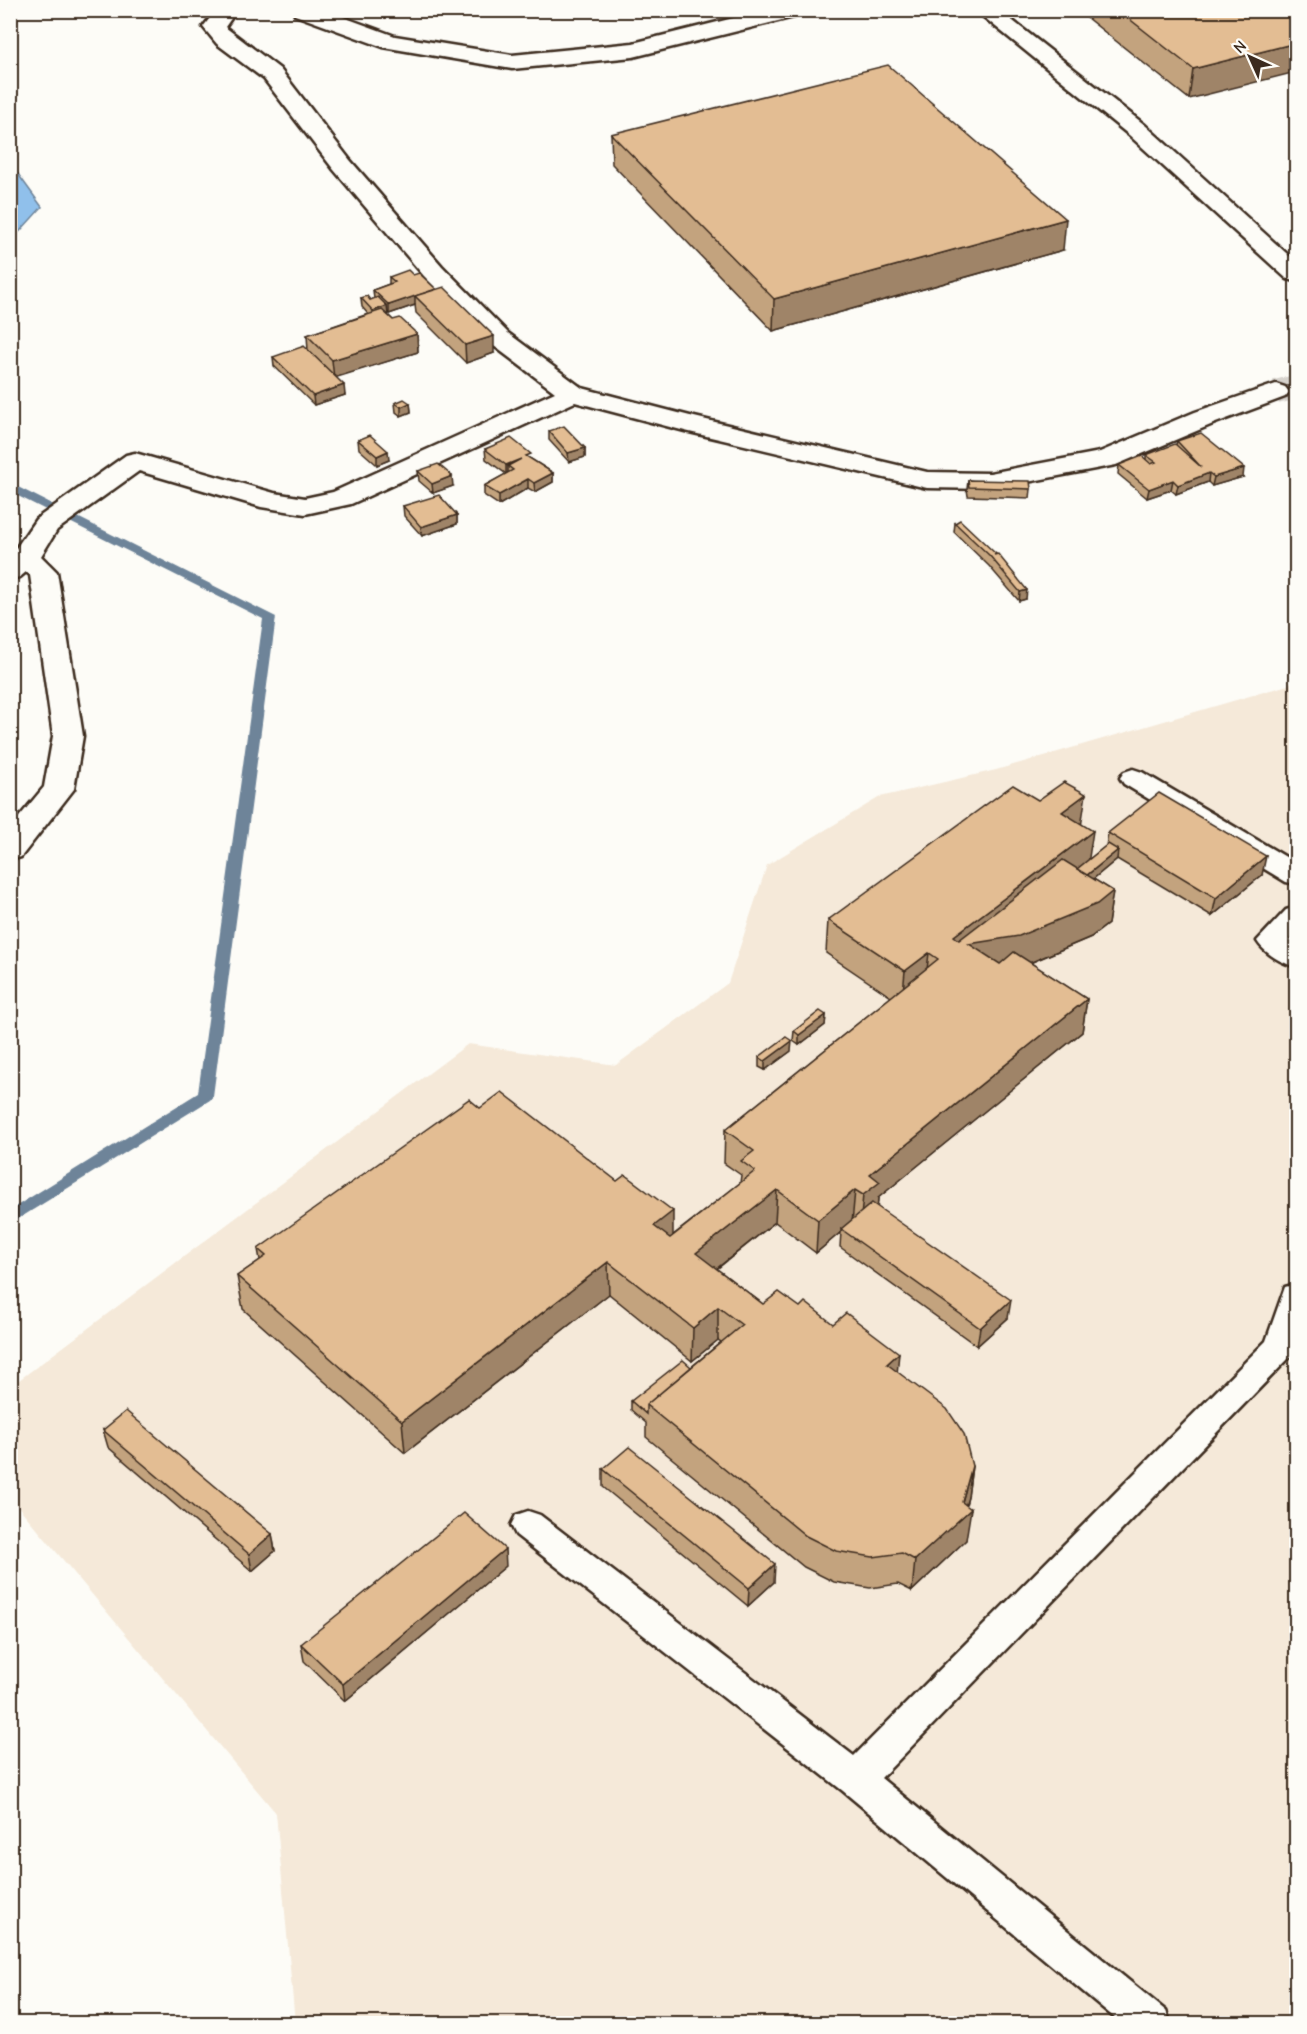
<svg xmlns="http://www.w3.org/2000/svg" width="1307" height="2034" font-family="'Comic Neue',sans-serif">
<style>
.built{fill:#f5e9d9}
.water{fill:#90c0eb;stroke:#6e8499;stroke-width:1.5}
.lines{fill:none;stroke-linecap:round;stroke-linejoin:round}
.stream{fill:#6e8499;fill-rule:evenodd}
.street-tunnel{stroke:#d6d2cc;stroke-width:24;stroke-dasharray:24 12;stroke-linecap:butt}
.lane-casing{stroke:#3b2a1e;stroke-width:5}
.street-casing{stroke:#3b2a1e;stroke-width:5}
.secondary-casing{stroke:#3b2a1e;stroke-width:5}
.lane{fill:#fdfcf7;fill-rule:evenodd}
.street{fill:#fdfcf7;fill-rule:evenodd}
.secondary{fill:#fdfcf7;fill-rule:evenodd}
.wall{fill:#c3a37e;stroke:#3b2a1e;stroke-width:1.5}
.shaded-wall{fill:#9f8467;stroke:#3b2a1e;stroke-width:1.5}
.building{fill:#e3bd93;stroke:#3b2a1e;stroke-width:1.5}
</style>
<rect width="100%" height="100%" fill="#fdfcf7"/>
<filter id="ink" filterUnits="userSpaceOnUse"><feTurbulence type="fractalNoise" baseFrequency=".0167" numOctaves="2"/><feDisplacementMap in="SourceGraphic" scale="12" xChannelSelector="R" yChannelSelector="G"/><feConvolveMatrix kernelMatrix="1 2 1 2 8 2 1 2 1" color-interpolation-filters="sRGB"/></filter>
<g filter="url(#ink)">
<path class="built" d="M 1296,677 L 1296,2023 L 295,2023 L 276,1813 L 11,1498 L 11,1386 L 468,1044 L 616,1065 L 728,983 L 767,865 L 880,797 L 996,770 L 1288,685 Z"/>
<path class="water" d="M 10,163 L 42,207 L 11,241 L 10,241 Z"/>
<g class="lines">
<path class="stream" d="M 10,483 L 276,617 L 213,1096 L 210,1100 L 10,1224 L 10,1210 L 198,1093 L 263,619 L 10,492 Z"/>
<path class="street-tunnel" d="M 1276,392 L 1296,387"/>
<defs>
<g id="lane">
<path d="M 1133,769 L 1142,772 L 1296,863 L 1296,884 L 1286,882 L 1124,784 L 1120,778 L 1124,772 Z"/>
<path d="M 1296,907 L 1296,933 L 1289,940 L 1296,944 L 1296,967 C 1282,963 1265,954 1257,941 L 1286,910 Z"/>
<path d="M 1296,1284 L 1296,1345 L 1291,1356 L 881,1778 L 1166,2011 L 1171,2024 L 1122,2024 L 843,1791 L 516,1535 L 511,1525 L 516,1515 L 528,1511 L 540,1515 L 854,1756 L 1266,1341 L 1285,1287 Z"/>
</g>
<path id="street" d="M 216,10 L 237,10 L 225,27 L 280,69 L 350,160 L 442,266 L 508,333 L 582,388 L 690,416 L 927,472 L 990,473 L 1100,452 L 1195,412 L 1267,387 L 1276,384 L 1285,387 L 1289,392 L 1285,397 L 1213,424 L 1116,465 L 990,489 L 927,488 L 685,431 L 575,402 L 351,504 L 305,514 L 261,507 L 139,471 L 57,530 L 41,556 L 57,572 L 83,736 L 74,789 L 21,857 L 10,860 L 10,828 L 44,787 L 53,736 L 30,575 L 26,572 L 20,577 L 10,579 L 10,557 L 36,519 L 126,455 L 135,453 L 274,493 L 305,498 L 333,492 L 555,392 L 490,343 L 424,276 L 334,170 L 264,79 L 217,44 L 203,27 Z"/>
<g id="secondary">
<path d="M 293,10 L 324,10 L 395,36 L 512,55 L 633,43 L 766,10 L 804,10 L 802,15 L 633,57 L 512,69 L 383,47 L 295,15 Z"/>
<path d="M 975,10 L 999,10 L 1145,125 L 1296,262 L 1296,281 L 1287,279 L 1129,135 Z"/>
</g>
</defs>
<use href="#lane" class="lane-casing"/>
<use href="#street" class="street-casing"/>
<use href="#secondary" class="secondary-casing"/>
<use href="#lane" class="lane"/>
<use href="#street" class="street"/>
<use href="#secondary" class="secondary"/>
</g>
<g class="wall">
<path d="M 1077,10 L 1296,10 L 1189,99 Z"/>
<path d="M 611,134 L 1063,250 L 773,331 L 612,164 Z"/>
<path d="M 389,277 L 494,353 L 466,363 L 416,313 L 415,305 L 389,314 L 388,312 L 388,315 L 393,320 L 417,334 L 418,352 L 335,377 L 345,395 L 314,405 L 274,366 L 273,357 L 308,351 L 307,335 L 368,314 L 362,307 L 361,298 L 370,300 L 374,299 L 373,290 L 389,284 Z"/>
<path d="M 395,403 L 410,403 L 411,412 L 401,416 L 396,412 Z"/>
<path d="M 549,431 L 585,448 L 585,457 L 569,462 L 549,440 Z"/>
<path d="M 358,440 L 389,460 L 377,465 L 359,449 Z"/>
<path d="M 1177,441 L 1243,477 L 1212,486 L 1208,482 L 1176,494 L 1171,490 L 1147,498 L 1118,474 L 1119,465 L 1146,459 L 1146,455 L 1176,445 Z"/>
<path d="M 485,449 L 531,459 L 553,473 L 553,482 L 535,492 L 528,488 L 499,505 L 484,495 L 484,486 L 506,474 L 486,459 Z"/>
<path d="M 418,471 L 453,486 L 433,493 L 419,481 Z"/>
<path d="M 968,480 L 1031,489 L 1030,498 L 968,496 L 967,489 Z"/>
<path d="M 403,506 L 457,515 L 457,524 L 422,536 L 404,516 Z"/>
<path d="M 955,523 L 996,554 L 1026,599 L 1019,601 L 989,566 L 954,532 Z"/>
<path d="M 1038,800 L 1081,824 L 1088,860 L 1106,846 L 1108,833 L 1262,875 L 1212,916 L 1117,859 L 1093,879 L 1113,891 L 1108,924 L 1091,937 L 1030,963 L 1087,999 L 1082,1032 L 878,1198 L 877,1207 L 1008,1318 L 977,1346 L 840,1247 L 841,1232 L 816,1253 L 775,1222 L 717,1269 L 763,1304 L 800,1307 L 897,1371 L 972,1466 L 968,1497 L 966,1505 L 966,1540 L 912,1591 L 898,1584 L 870,1588 L 834,1582 L 804,1567 L 646,1437 L 646,1423 L 631,1410 L 631,1401 L 691,1367 L 721,1342 L 718,1340 L 692,1361 L 609,1294 L 405,1453 L 243,1309 L 237,1276 L 260,1260 L 258,1249 L 480,1108 L 673,1235 L 740,1183 L 741,1175 L 724,1163 L 725,1130 L 891,997 L 826,953 L 828,920 Z"/>
<path d="M 826,1015 L 825,1025 L 799,1045 L 793,1041 L 794,1031 Z"/>
<path d="M 791,1051 L 765,1070 L 759,1067 L 759,1057 Z"/>
<path d="M 103,1430 L 272,1534 L 275,1551 L 252,1571 L 108,1447 Z"/>
<path d="M 603,1469 L 774,1582 L 748,1606 L 603,1487 Z"/>
<path d="M 506,1566 L 345,1701 L 304,1661 L 301,1644 Z"/>
</g>
<g class="shaded-wall">
<path d="M 1296,43 L 1296,72 L 1189,99 L 1193,69 Z"/>
<path d="M 1066,219 L 1063,250 L 773,331 L 774,299 Z"/>
<path d="M 415,296 L 415,305 L 389,314 L 389,305 Z"/>
<path d="M 387,306 L 388,315 L 373,320 L 373,311 Z"/>
<path d="M 417,334 L 418,352 L 334,378 L 332,360 Z"/>
<path d="M 494,336 L 494,353 L 466,363 L 465,345 Z"/>
<path d="M 344,385 L 345,395 L 314,405 L 313,396 Z"/>
<path d="M 410,403 L 411,412 L 401,416 L 401,407 Z"/>
<path d="M 585,448 L 585,457 L 569,462 L 568,453 Z"/>
<path d="M 388,451 L 389,460 L 377,465 L 377,456 Z"/>
<path d="M 521,459 L 508,466 L 508,473 L 506,474 L 506,465 Z"/>
<path d="M 1244,468 L 1243,477 L 1212,486 L 1214,477 Z"/>
<path d="M 553,473 L 553,482 L 535,492 L 534,483 Z"/>
<path d="M 1209,473 L 1208,482 L 1176,494 L 1178,485 Z"/>
<path d="M 452,476 L 453,486 L 433,493 L 432,484 Z"/>
<path d="M 528,479 L 528,488 L 499,505 L 499,495 Z"/>
<path d="M 1173,480 L 1171,490 L 1147,498 L 1149,489 Z"/>
<path d="M 457,515 L 457,524 L 422,536 L 421,527 Z"/>
<path d="M 1027,590 L 1026,599 L 1019,601 L 1020,592 Z"/>
<path d="M 1086,794 L 1081,827 L 1062,812 Z"/>
<path d="M 1093,831 L 1088,864 L 1061,885 L 1113,891 L 1108,924 L 1091,937 L 1015,969 L 965,977 L 954,936 Z"/>
<path d="M 1118,850 L 1117,859 L 1068,900 L 1069,890 Z"/>
<path d="M 1266,856 L 1262,875 L 1212,916 L 1216,898 Z"/>
<path d="M 929,953 L 925,986 L 902,1004 L 905,971 Z"/>
<path d="M 1087,999 L 1082,1032 L 878,1198 L 877,1214 L 860,1228 L 863,1195 L 870,1174 Z"/>
<path d="M 826,1015 L 825,1025 L 799,1045 L 799,1035 Z"/>
<path d="M 792,1041 L 791,1051 L 765,1070 L 765,1061 Z"/>
<path d="M 777,1190 L 775,1222 L 696,1285 L 696,1253 Z"/>
<path d="M 855,1190 L 852,1223 L 841,1229 L 841,1232 L 816,1253 L 818,1220 Z"/>
<path d="M 673,1211 L 673,1244 L 653,1229 L 653,1219 Z"/>
<path d="M 608,1262 L 609,1294 L 405,1453 L 402,1421 Z"/>
<path d="M 1011,1300 L 1008,1318 L 977,1346 L 980,1328 Z"/>
<path d="M 718,1307 L 718,1340 L 692,1361 L 693,1328 Z"/>
<path d="M 899,1353 L 896,1385 L 887,1364 Z"/>
<path d="M 972,1466 L 968,1497 L 962,1517 L 971,1509 L 966,1540 L 912,1591 L 915,1560 L 962,1502 Z"/>
<path d="M 272,1534 L 275,1551 L 252,1571 L 249,1554 Z"/>
<path d="M 505,1549 L 506,1566 L 345,1701 L 343,1684 Z"/>
<path d="M 775,1564 L 774,1582 L 748,1606 L 749,1588 Z"/>
</g>
<g class="building">
<path d="M 1118,10 L 1296,10 L 1296,43 L 1193,69 Z"/>
<path d="M 888,65 L 1066,219 L 774,299 L 611,134 Z"/>
<path d="M 408,270 L 413,275 L 419,273 L 436,289 L 389,305 L 373,290 L 395,282 L 389,277 Z"/>
<path d="M 444,287 L 494,336 L 465,345 L 415,296 Z"/>
<path d="M 367,296 L 370,300 L 378,297 L 387,306 L 373,311 L 361,298 Z"/>
<path d="M 382,310 L 393,320 L 400,318 L 417,334 L 332,360 L 307,335 Z"/>
<path d="M 304,346 L 344,385 L 313,396 L 273,357 Z"/>
<path d="M 404,399 L 410,403 L 401,407 L 395,403 Z"/>
<path d="M 564,426 L 585,448 L 568,453 L 549,431 Z"/>
<path d="M 1201,433 L 1244,468 L 1214,477 L 1209,473 L 1178,485 L 1173,480 L 1149,489 L 1119,465 L 1142,456 L 1151,464 L 1156,462 L 1146,455 L 1175,444 L 1201,467 L 1177,441 Z"/>
<path d="M 370,435 L 388,451 L 377,456 L 358,440 Z"/>
<path d="M 511,438 L 531,454 L 526,456 L 553,473 L 534,483 L 528,479 L 499,495 L 484,486 L 513,470 L 508,466 L 521,459 L 506,465 L 485,449 Z"/>
<path d="M 438,464 L 452,476 L 432,484 L 418,471 Z"/>
<path d="M 968,480 L 1030,481 L 1031,489 L 969,487 Z"/>
<path d="M 439,495 L 457,515 L 421,527 L 403,506 Z"/>
<path d="M 960,520 L 996,554 L 994,555 L 998,554 L 1027,590 L 1020,592 L 990,556 L 955,523 Z"/>
<path d="M 1064,782 L 1086,794 L 1062,812 L 1093,831 L 954,936 L 959,940 L 1063,860 L 1113,891 L 1097,904 L 1019,936 L 969,944 L 1000,964 L 1014,952 L 1087,999 L 870,1174 L 880,1182 L 863,1195 L 855,1190 L 818,1220 L 777,1190 L 696,1253 L 763,1304 L 779,1292 L 800,1307 L 805,1302 L 833,1324 L 846,1313 L 899,1353 L 887,1364 L 947,1409 L 964,1434 L 972,1466 L 962,1502 L 971,1509 L 915,1560 L 902,1553 L 873,1557 L 836,1551 L 806,1536 L 646,1405 L 742,1325 L 718,1307 L 693,1328 L 608,1262 L 402,1421 L 237,1276 L 266,1256 L 258,1249 L 469,1099 L 480,1108 L 502,1092 L 617,1181 L 625,1175 L 673,1211 L 654,1226 L 670,1238 L 755,1171 L 741,1161 L 754,1151 L 725,1130 L 938,959 L 929,953 L 905,971 L 828,920 L 1013,785 L 1038,800 Z"/>
<path d="M 1159,793 L 1266,856 L 1216,898 L 1108,833 Z"/>
<path d="M 1108,844 L 1118,850 L 1087,875 L 1077,869 Z"/>
<path d="M 820,1011 L 826,1015 L 799,1035 L 794,1031 Z"/>
<path d="M 786,1037 L 792,1041 L 765,1061 L 759,1057 Z"/>
<path d="M 872,1203 L 1011,1300 L 980,1328 L 841,1229 Z"/>
<path d="M 683,1360 L 691,1367 L 646,1405 L 646,1414 L 631,1401 Z"/>
<path d="M 126,1411 L 272,1534 L 249,1554 L 103,1430 Z"/>
<path d="M 629,1447 L 775,1564 L 749,1588 L 603,1469 Z"/>
<path d="M 464,1513 L 505,1549 L 343,1684 L 301,1644 Z"/>
</g>
</g>
<rect width="1307" height="2034" fill="none" stroke="#fdfcf7" stroke-width="36"/>
<rect x="18" y="18" width="1271" height="1998" fill="none" stroke="#3b2a1e" stroke-width="2" filter="url(#ink)"/>
<g transform="translate(1250 57) rotate(315)" stroke="#fdfcf7" stroke-width="4.5" paint-order="stroke">
<path d="M0-4.5L10 22L0 15L-10 22Z" fill="#3b2a1e"/>
<text y="-9" font-size="16" font-weight="bold" text-anchor="middle" fill="#3b2a1e">N</text>
</g>
</svg>
